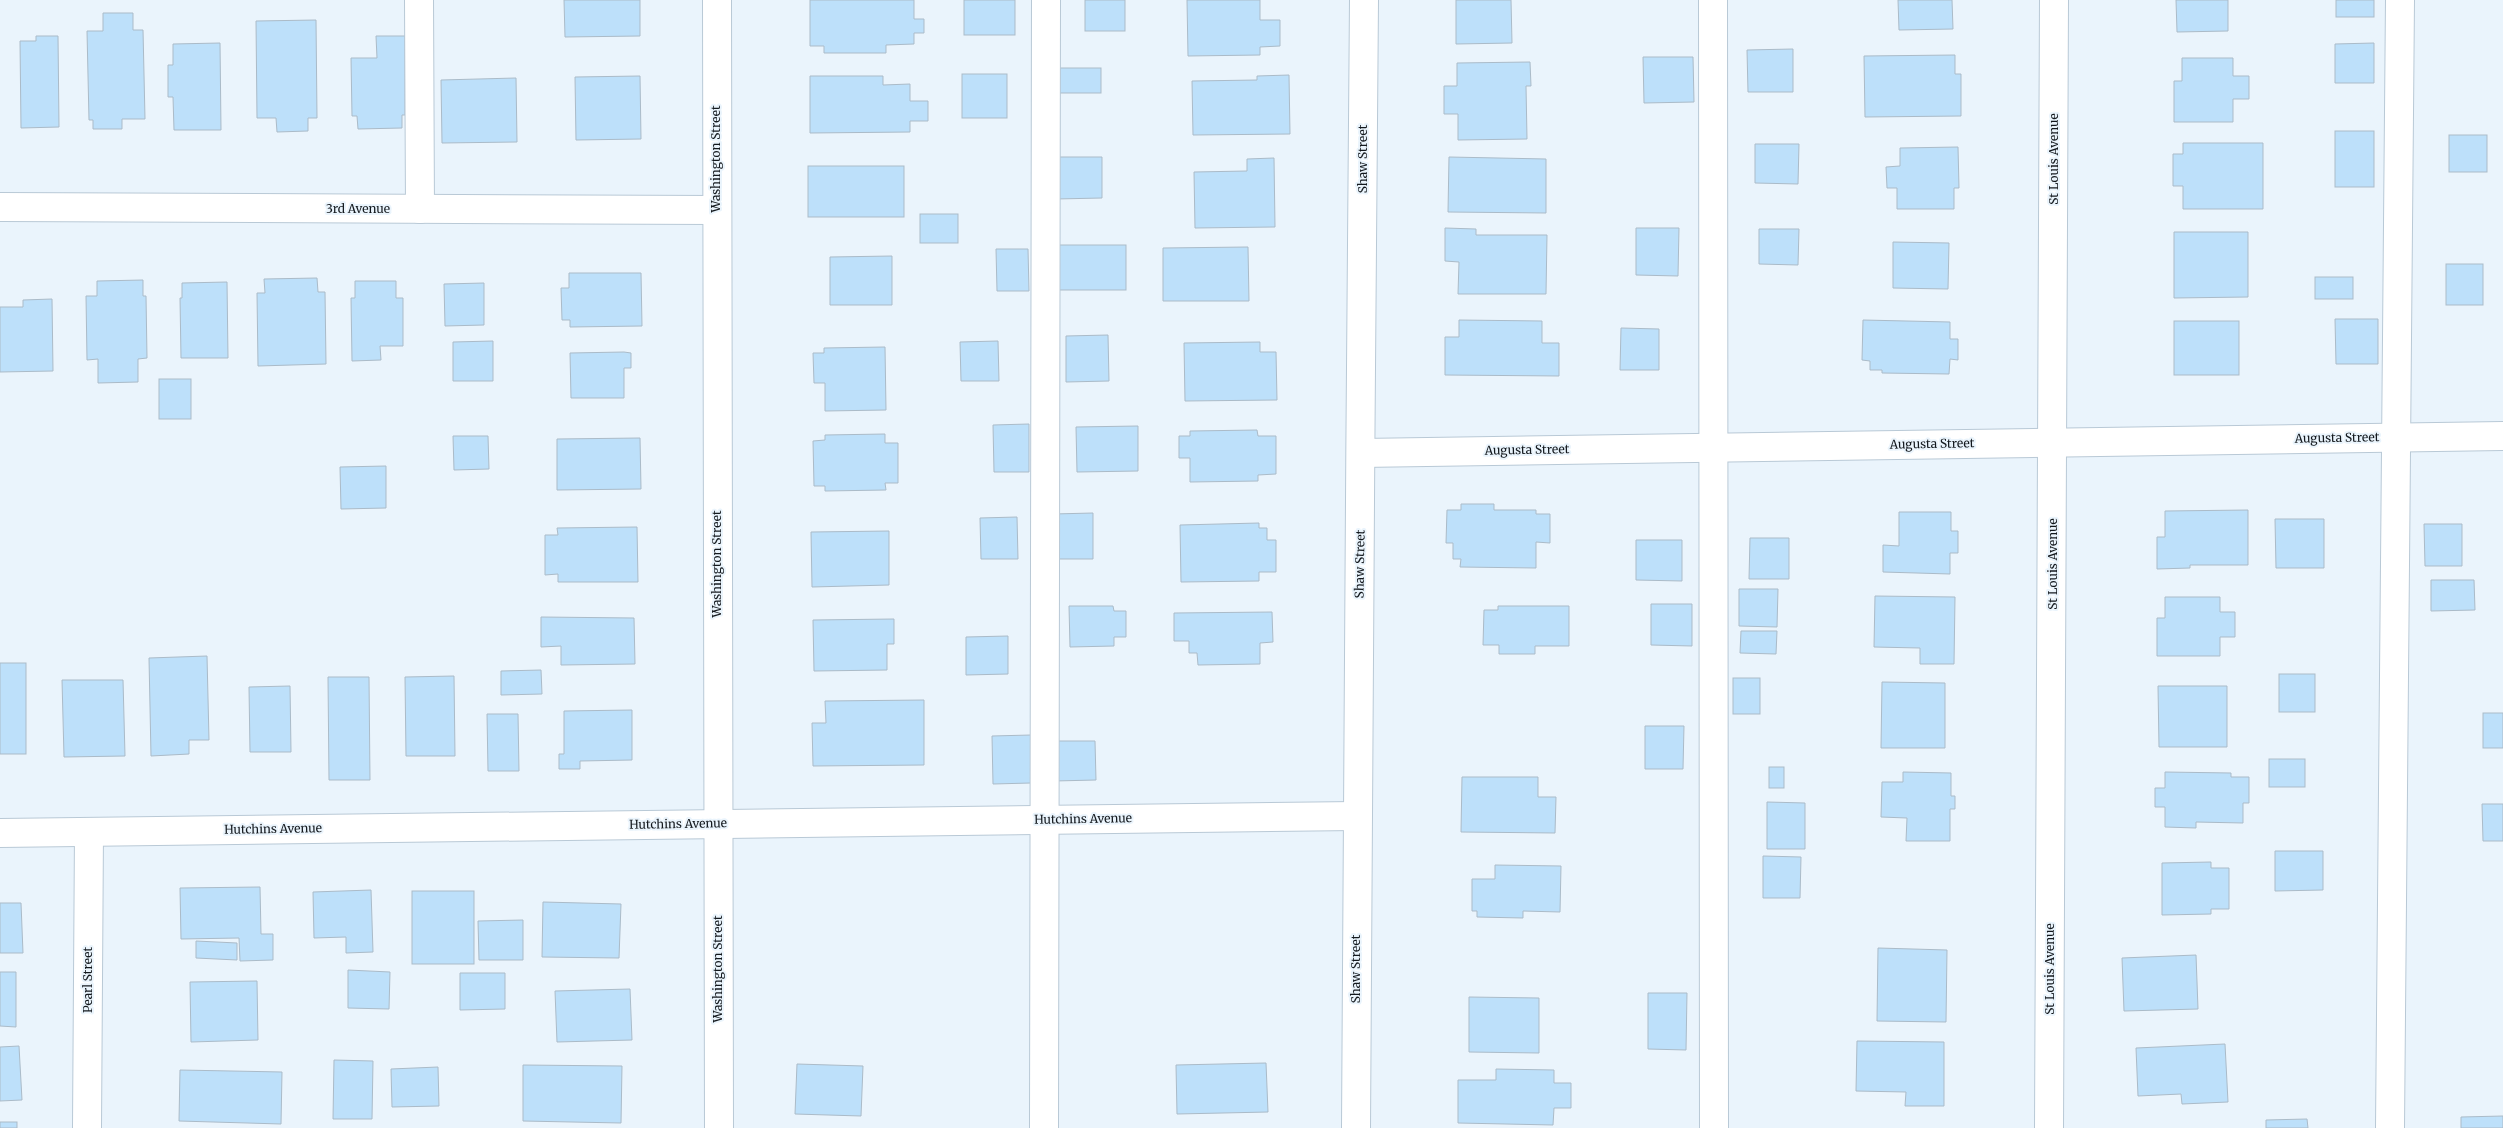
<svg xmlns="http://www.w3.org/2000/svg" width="2503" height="1128" font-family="Merriweather,serif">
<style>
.building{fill:#bde0fa;stroke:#abbbc8}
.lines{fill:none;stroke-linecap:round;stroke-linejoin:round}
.minor-casing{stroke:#b9c9d6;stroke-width:30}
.minor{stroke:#fff;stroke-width:28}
.labels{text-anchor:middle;stroke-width:4;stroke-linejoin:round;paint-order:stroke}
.street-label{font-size:12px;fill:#13181d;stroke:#eaf4fc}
</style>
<rect width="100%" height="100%" fill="#eaf4fc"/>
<g class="building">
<path d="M 564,0 L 640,0 L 640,36 L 565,37 Z"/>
<path d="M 810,0 L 914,0 L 914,19 L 924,19 L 924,33 L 914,33 L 914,44 L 886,45 L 886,53 L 824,53 L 824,46 L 810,46 Z"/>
<rect x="964" y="0" width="51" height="35"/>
<rect x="1085" y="0" width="40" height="31"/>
<path d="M 1187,0 L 1260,0 L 1260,20 L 1280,20 L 1280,46 L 1260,47 L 1260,55 L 1188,56 Z"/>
<path d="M 1456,0 L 1511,0 L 1512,43 L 1456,44 Z"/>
<path d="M 1898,0 L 1952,0 L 1953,29 L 1899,30 Z"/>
<path d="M 2176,0 L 2228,0 L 2228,31 L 2177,32 Z"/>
<rect x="2336" y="0" width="38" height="17"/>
<path d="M 103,13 L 133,13 L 133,30 L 143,30 L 145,119 L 122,119 L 122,129 L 93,129 L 93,120 L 89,120 L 87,31 L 103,31 Z"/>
<path d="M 316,20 L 317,118 L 308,118 L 308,131 L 277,132 L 276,118 L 257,118 L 256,21 Z"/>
<path d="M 36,36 L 58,36 L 59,127 L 21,128 L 20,41 L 36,41 Z"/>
<path d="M 376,36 L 405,36 L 405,115 L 402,115 L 402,128 L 358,129 L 357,116 L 352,116 L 351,58 L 377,58 Z"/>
<path d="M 220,43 L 221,130 L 174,130 L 173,97 L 168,97 L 168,65 L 173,65 L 173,44 Z"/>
<path d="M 2374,43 L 2374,83 L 2335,83 L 2335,44 Z"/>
<path d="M 1793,49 L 1793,92 L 1748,92 L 1747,50 Z"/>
<path d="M 1955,55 L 1955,74 L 1961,74 L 1961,116 L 1865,117 L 1864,56 Z"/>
<path d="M 1643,57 L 1693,57 L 1694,102 L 1644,103 Z"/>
<path d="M 2182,58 L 2233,58 L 2233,76 L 2249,76 L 2249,99 L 2233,99 L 2233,122 L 2174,122 L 2174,81 L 2182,81 Z"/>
<path d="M 1530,62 L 1531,86 L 1526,86 L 1527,139 L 1458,140 L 1458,114 L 1444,114 L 1444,86 L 1457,86 L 1457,63 Z"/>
<rect x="1057" y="68" width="44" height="25"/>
<rect x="962" y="74" width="45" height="44"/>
<path d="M 1289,75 L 1290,134 L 1193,135 L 1192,81 L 1257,80 L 1257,76 Z"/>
<path d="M 640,76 L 641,139 L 576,140 L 575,77 Z"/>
<path d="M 810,76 L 883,76 L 883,85 L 910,84 L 910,101 L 928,101 L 928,121 L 910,121 L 910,132 L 810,133 Z"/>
<path d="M 516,78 L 517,142 L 442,143 L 441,80 Z"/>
<rect x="2335" y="131" width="39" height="56"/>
<rect x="2449" y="135" width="38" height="37"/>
<path d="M 2183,143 L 2263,143 L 2263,209 L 2183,209 L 2183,186 L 2173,186 L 2173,154 L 2183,154 Z"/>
<path d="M 1755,144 L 1799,144 L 1798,184 L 1755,183 Z"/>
<path d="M 1958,147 L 1959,188 L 1954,188 L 1954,209 L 1897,209 L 1897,188 L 1887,188 L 1886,167 L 1900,166 L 1900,148 Z"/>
<path d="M 1056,157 L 1102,157 L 1102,198 L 1056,199 Z"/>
<path d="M 1449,157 L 1546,159 L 1546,213 L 1448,212 Z"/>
<path d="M 1274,158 L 1275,227 L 1195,228 L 1194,172 L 1247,171 L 1247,159 Z"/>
<rect x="808" y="166" width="96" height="51"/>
<rect x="920" y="214" width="38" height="29"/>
<path d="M 1445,228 L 1476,229 L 1476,235 L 1547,235 L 1546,294 L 1458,294 L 1459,262 L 1445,261 Z"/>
<path d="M 1636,228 L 1679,228 L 1678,276 L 1636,275 Z"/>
<path d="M 1759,229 L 1799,229 L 1798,265 L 1759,264 Z"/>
<path d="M 2174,232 L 2248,232 L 2248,297 L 2174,298 Z"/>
<path d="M 1893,242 L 1949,243 L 1948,289 L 1893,288 Z"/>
<rect x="1057" y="245" width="69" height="45"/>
<path d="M 1248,247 L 1249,301 L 1163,301 L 1163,248 Z"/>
<path d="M 996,249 L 1028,249 L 1029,291 L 997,291 Z"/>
<path d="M 892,256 L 892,305 L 830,305 L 830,257 Z"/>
<rect x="2446" y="264" width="37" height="41"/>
<path d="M 569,273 L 641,273 L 642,326 L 570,327 L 570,320 L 562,320 L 561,288 L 569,288 Z"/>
<rect x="2315" y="277" width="38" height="22"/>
<path d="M 317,278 L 318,292 L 325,292 L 326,364 L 258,366 L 257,293 L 265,293 L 264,279 Z"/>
<path d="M 143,280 L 143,296 L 146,296 L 147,358 L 138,359 L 138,382 L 98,383 L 98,359 L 87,360 L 86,296 L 97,296 L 97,281 Z"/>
<path d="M 355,281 L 396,281 L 396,298 L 403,298 L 403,346 L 380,346 L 381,360 L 352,361 L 351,298 L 355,298 Z"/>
<path d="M 227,282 L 228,358 L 181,358 L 180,298 L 182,298 L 182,283 Z"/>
<path d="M 484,283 L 484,325 L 445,326 L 444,284 Z"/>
<path d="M 52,299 L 53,371 L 0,372 L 0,307 L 23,307 L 23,300 Z"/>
<path d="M 2335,319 L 2378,319 L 2378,364 L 2336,364 Z"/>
<path d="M 1459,320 L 1542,321 L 1542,343 L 1559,343 L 1559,376 L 1445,375 L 1445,337 L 1459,337 Z"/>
<path d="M 1863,320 L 1950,322 L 1950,339 L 1958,339 L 1958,360 L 1950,359 L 1949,374 L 1882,373 L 1882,370 L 1870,370 L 1870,361 L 1862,360 Z"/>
<rect x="2174" y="321" width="65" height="54"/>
<path d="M 1621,328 L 1659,329 L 1659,370 L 1620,370 Z"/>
<path d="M 1108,335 L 1109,381 L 1066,382 L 1066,336 Z"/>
<path d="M 493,341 L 493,381 L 453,381 L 453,342 Z"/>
<path d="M 998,341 L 999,381 L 961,381 L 960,342 Z"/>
<path d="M 1260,342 L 1260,352 L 1276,352 L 1277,400 L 1185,401 L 1184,343 Z"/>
<path d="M 885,347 L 886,410 L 825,411 L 825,383 L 814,383 L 813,353 L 824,353 L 824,348 Z"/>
<path d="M 624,352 L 631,353 L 631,368 L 624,368 L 624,398 L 571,398 L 570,353 Z"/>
<rect x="159" y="379" width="32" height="40"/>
<path d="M 1029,424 L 1029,472 L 994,472 L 993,425 Z"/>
<path d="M 1138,426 L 1138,471 L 1077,472 L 1076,427 Z"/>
<path d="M 1257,430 L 1258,436 L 1276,436 L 1276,474 L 1258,475 L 1258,481 L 1190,482 L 1190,458 L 1179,458 L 1179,436 L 1190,436 L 1190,431 Z"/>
<path d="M 885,434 L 885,443 L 898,443 L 898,483 L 885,483 L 886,490 L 825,491 L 825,486 L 814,486 L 813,441 L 825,440 L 825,435 Z"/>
<path d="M 453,436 L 488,436 L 489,469 L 454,470 Z"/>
<path d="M 640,438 L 641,489 L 557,490 L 557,439 Z"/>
<path d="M 386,466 L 386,508 L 341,509 L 340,467 Z"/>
<path d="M 1461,504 L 1494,504 L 1494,510 L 1536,510 L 1536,514 L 1550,514 L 1550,543 L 1536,542 L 1536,568 L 1460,567 L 1461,559 L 1453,559 L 1453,543 L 1446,543 L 1447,510 L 1461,510 Z"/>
<path d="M 2248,510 L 2248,565 L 2190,565 L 2190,568 L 2157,569 L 2157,537 L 2165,537 L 2165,511 Z"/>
<path d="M 1899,512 L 1951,512 L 1951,531 L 1958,531 L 1958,553 L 1950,553 L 1950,574 L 1883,572 L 1883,545 L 1899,546 Z"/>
<path d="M 1093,513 L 1093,559 L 1054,559 L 1053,514 Z"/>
<path d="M 1017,517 L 1018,559 L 981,559 L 980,518 Z"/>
<path d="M 2275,519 L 2324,519 L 2324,568 L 2276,568 Z"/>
<path d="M 1259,523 L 1259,528 L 1267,528 L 1267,540 L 1276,540 L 1276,572 L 1259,572 L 1259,581 L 1181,582 L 1180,525 Z"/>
<path d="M 2424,524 L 2462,524 L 2462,566 L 2425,566 Z"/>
<path d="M 637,527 L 638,582 L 558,582 L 558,574 L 545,575 L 545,535 L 558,535 L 557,528 Z"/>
<path d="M 889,531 L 889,585 L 812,587 L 811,532 Z"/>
<path d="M 1750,538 L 1789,538 L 1789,579 L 1749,579 Z"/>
<path d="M 1636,540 L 1682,540 L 1682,581 L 1636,580 Z"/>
<path d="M 2431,580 L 2474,580 L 2475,610 L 2431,611 Z"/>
<path d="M 1739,589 L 1778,589 L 1777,627 L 1739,626 Z"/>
<path d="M 1875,596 L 1955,597 L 1954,664 L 1920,664 L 1920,648 L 1874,647 Z"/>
<path d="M 2165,597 L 2220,597 L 2220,612 L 2235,612 L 2235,637 L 2220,637 L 2220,656 L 2157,656 L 2157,618 L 2165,618 Z"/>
<path d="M 1651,604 L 1692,604 L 1692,646 L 1651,645 Z"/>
<path d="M 1069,606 L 1113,606 L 1114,611 L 1126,611 L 1126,637 L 1114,637 L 1114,646 L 1070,647 Z"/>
<path d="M 1498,606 L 1569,606 L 1569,646 L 1535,646 L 1535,654 L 1499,654 L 1499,645 L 1483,645 L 1484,610 L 1498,610 Z"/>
<path d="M 1272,612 L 1273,642 L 1260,643 L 1260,664 L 1198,665 L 1197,653 L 1189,653 L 1189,641 L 1174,641 L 1174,613 Z"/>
<path d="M 541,617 L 634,618 L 635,664 L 561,665 L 561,646 L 541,647 Z"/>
<path d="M 894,619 L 894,644 L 887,644 L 887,670 L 814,671 L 813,620 Z"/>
<path d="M 1741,631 L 1777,631 L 1776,654 L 1740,653 Z"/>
<path d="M 1008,636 L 1008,674 L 966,675 L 966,637 Z"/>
<path d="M 207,656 L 209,740 L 189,740 L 189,754 L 151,756 L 149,658 Z"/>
<rect x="0" y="663" width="26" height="91"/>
<path d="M 541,670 L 542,694 L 501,695 L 501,671 Z"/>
<rect x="2279" y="674" width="36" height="38"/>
<path d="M 454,676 L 455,756 L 406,756 L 405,677 Z"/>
<path d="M 328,677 L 369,677 L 370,780 L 329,780 Z"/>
<rect x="1733" y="678" width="27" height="36"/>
<path d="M 62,680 L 123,680 L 125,756 L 64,757 Z"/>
<path d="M 1882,682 L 1945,683 L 1945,748 L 1881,748 Z"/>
<path d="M 290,686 L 291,752 L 250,752 L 249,687 Z"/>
<path d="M 2158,686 L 2227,686 L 2227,747 L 2159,747 Z"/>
<path d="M 924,700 L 924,765 L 813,766 L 812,723 L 826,723 L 825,701 Z"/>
<path d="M 632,710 L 632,760 L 580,761 L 580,769 L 559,769 L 559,754 L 564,754 L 564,711 Z"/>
<rect x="2483" y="713" width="20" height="35"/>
<path d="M 487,714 L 518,714 L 519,771 L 488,771 Z"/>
<path d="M 1645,726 L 1684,726 L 1683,769 L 1645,769 Z"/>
<path d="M 1031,735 L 1031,783 L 993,784 L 992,736 Z"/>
<path d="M 1053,741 L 1095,741 L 1096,780 L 1054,781 Z"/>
<rect x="2269" y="759" width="36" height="28"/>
<rect x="1769" y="767" width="15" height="21"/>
<path d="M 1903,772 L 1951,773 L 1951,796 L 1955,796 L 1955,809 L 1950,809 L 1950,841 L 1906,841 L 1907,818 L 1881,817 L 1882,782 L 1903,782 Z"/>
<path d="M 2165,772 L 2231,773 L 2231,777 L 2249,777 L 2249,803 L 2243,803 L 2243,823 L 2196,822 L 2196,828 L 2165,827 L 2165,807 L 2155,807 L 2155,788 L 2165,788 Z"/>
<path d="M 1462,777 L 1538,777 L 1538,797 L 1556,797 L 1555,833 L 1461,832 Z"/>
<path d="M 1767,802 L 1805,803 L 1805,849 L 1767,849 Z"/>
<path d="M 2482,804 L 2503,804 L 2503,841 L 2483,841 Z"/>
<path d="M 2275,851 L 2323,851 L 2323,890 L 2275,891 Z"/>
<path d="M 1763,856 L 1801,857 L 1800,898 L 1763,898 Z"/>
<path d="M 2211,862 L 2211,868 L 2229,868 L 2229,909 L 2211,909 L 2211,914 L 2162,915 L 2162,863 Z"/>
<path d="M 1495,865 L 1561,866 L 1560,912 L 1523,911 L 1523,918 L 1477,917 L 1477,911 L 1472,911 L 1472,879 L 1495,879 Z"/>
<path d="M 260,887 L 261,934 L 273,934 L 273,960 L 240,961 L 239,938 L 181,939 L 180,888 Z"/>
<path d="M 371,890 L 373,952 L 346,953 L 346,937 L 314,938 L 313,892 Z"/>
<rect x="412" y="891" width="62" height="73"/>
<path d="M 543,902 L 621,904 L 619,958 L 542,957 Z"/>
<path d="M 0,903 L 21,903 L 23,953 L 0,953 Z"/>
<path d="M 523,920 L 523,960 L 479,960 L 478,921 Z"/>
<path d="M 196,941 L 237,943 L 237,960 L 196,958 Z"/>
<path d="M 1878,948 L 1947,950 L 1946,1022 L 1877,1021 Z"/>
<path d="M 2196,955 L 2198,1009 L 2124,1011 L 2122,958 Z"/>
<path d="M 348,970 L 390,972 L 389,1009 L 348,1008 Z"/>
<path d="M 0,972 L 16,972 L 16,1027 L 0,1026 Z"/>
<path d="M 460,973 L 505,973 L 505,1009 L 460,1010 Z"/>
<path d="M 257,981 L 258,1040 L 191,1042 L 190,982 Z"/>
<path d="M 630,989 L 632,1040 L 557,1042 L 555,991 Z"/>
<path d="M 1648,993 L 1687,993 L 1686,1050 L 1648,1049 Z"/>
<path d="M 1469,997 L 1539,998 L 1539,1053 L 1469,1052 Z"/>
<path d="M 1857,1041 L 1944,1042 L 1944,1106 L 1905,1106 L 1906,1092 L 1856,1091 Z"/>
<path d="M 2225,1044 L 2228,1102 L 2182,1104 L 2181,1094 L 2138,1096 L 2136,1048 Z"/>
<path d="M 19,1046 L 22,1100 L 0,1101 L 0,1047 Z"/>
<path d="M 334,1060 L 373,1061 L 372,1119 L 333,1119 Z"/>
<path d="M 1266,1063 L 1268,1112 L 1177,1114 L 1176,1065 Z"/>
<path d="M 797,1064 L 863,1066 L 861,1116 L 795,1114 Z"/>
<path d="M 523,1065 L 622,1066 L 621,1123 L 523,1121 Z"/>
<path d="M 438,1067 L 439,1106 L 392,1107 L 391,1069 Z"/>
<path d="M 1496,1069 L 1554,1070 L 1554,1083 L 1571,1083 L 1571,1108 L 1554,1108 L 1553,1125 L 1458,1123 L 1458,1080 L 1496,1080 Z"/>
<path d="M 180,1070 L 282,1072 L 281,1124 L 179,1121 Z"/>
<path d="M 2503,1116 L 2503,1128 L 2461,1128 L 2461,1117 Z"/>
<path d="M 2307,1119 L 2308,1128 L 2266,1128 L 2266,1120 Z"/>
<rect x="0" y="1122" width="17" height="6"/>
</g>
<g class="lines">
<defs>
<g id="minor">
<path d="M 419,0 L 420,209"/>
<path d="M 717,0 L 719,1128"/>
<path d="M 1713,0 L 1714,1128"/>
<path d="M 0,207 L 716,210"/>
<path d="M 1361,453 L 2503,436"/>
<path d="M 0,833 L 1356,816"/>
<path d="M 87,1128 L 89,832"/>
<path d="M 1044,1128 L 1046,0"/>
<path d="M 1356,1128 C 1356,752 1362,376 1364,0"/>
<path d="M 2049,1128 L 2054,0"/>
<path d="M 2390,1128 L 2400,0"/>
</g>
</defs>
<use href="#minor" class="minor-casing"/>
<use href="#minor" class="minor"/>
</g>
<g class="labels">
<g class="street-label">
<text transform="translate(716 159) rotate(-90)" y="4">Washington Street</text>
<text transform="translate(1363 159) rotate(-90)" y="4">Shaw Street</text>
<text transform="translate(2054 159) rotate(-90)" y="4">St Louis Avenue</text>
<text x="358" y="213">3rd Avenue</text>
<text transform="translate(2337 438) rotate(-1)" y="4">Augusta Street</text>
<text transform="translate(1932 444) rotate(-1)" y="4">Augusta Street</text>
<text transform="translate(1527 450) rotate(-1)" y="4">Augusta Street</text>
<text transform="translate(717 564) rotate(-90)" y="4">Washington Street</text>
<text transform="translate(1360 564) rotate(-89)" y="4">Shaw Street</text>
<text transform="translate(2053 564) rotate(-90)" y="4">St Louis Avenue</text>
<text transform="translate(1083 819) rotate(-1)" y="4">Hutchins Avenue</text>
<text transform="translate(678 824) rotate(-1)" y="4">Hutchins Avenue</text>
<text transform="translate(273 829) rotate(-1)" y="4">Hutchins Avenue</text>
<text transform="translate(718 969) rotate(-90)" y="4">Washington Street</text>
<text transform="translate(1356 969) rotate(-90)" y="4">Shaw Street</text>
<text transform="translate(2050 969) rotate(-90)" y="4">St Louis Avenue</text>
<text transform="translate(88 980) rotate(-90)" y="4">Pearl Street</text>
</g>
</g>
</svg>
